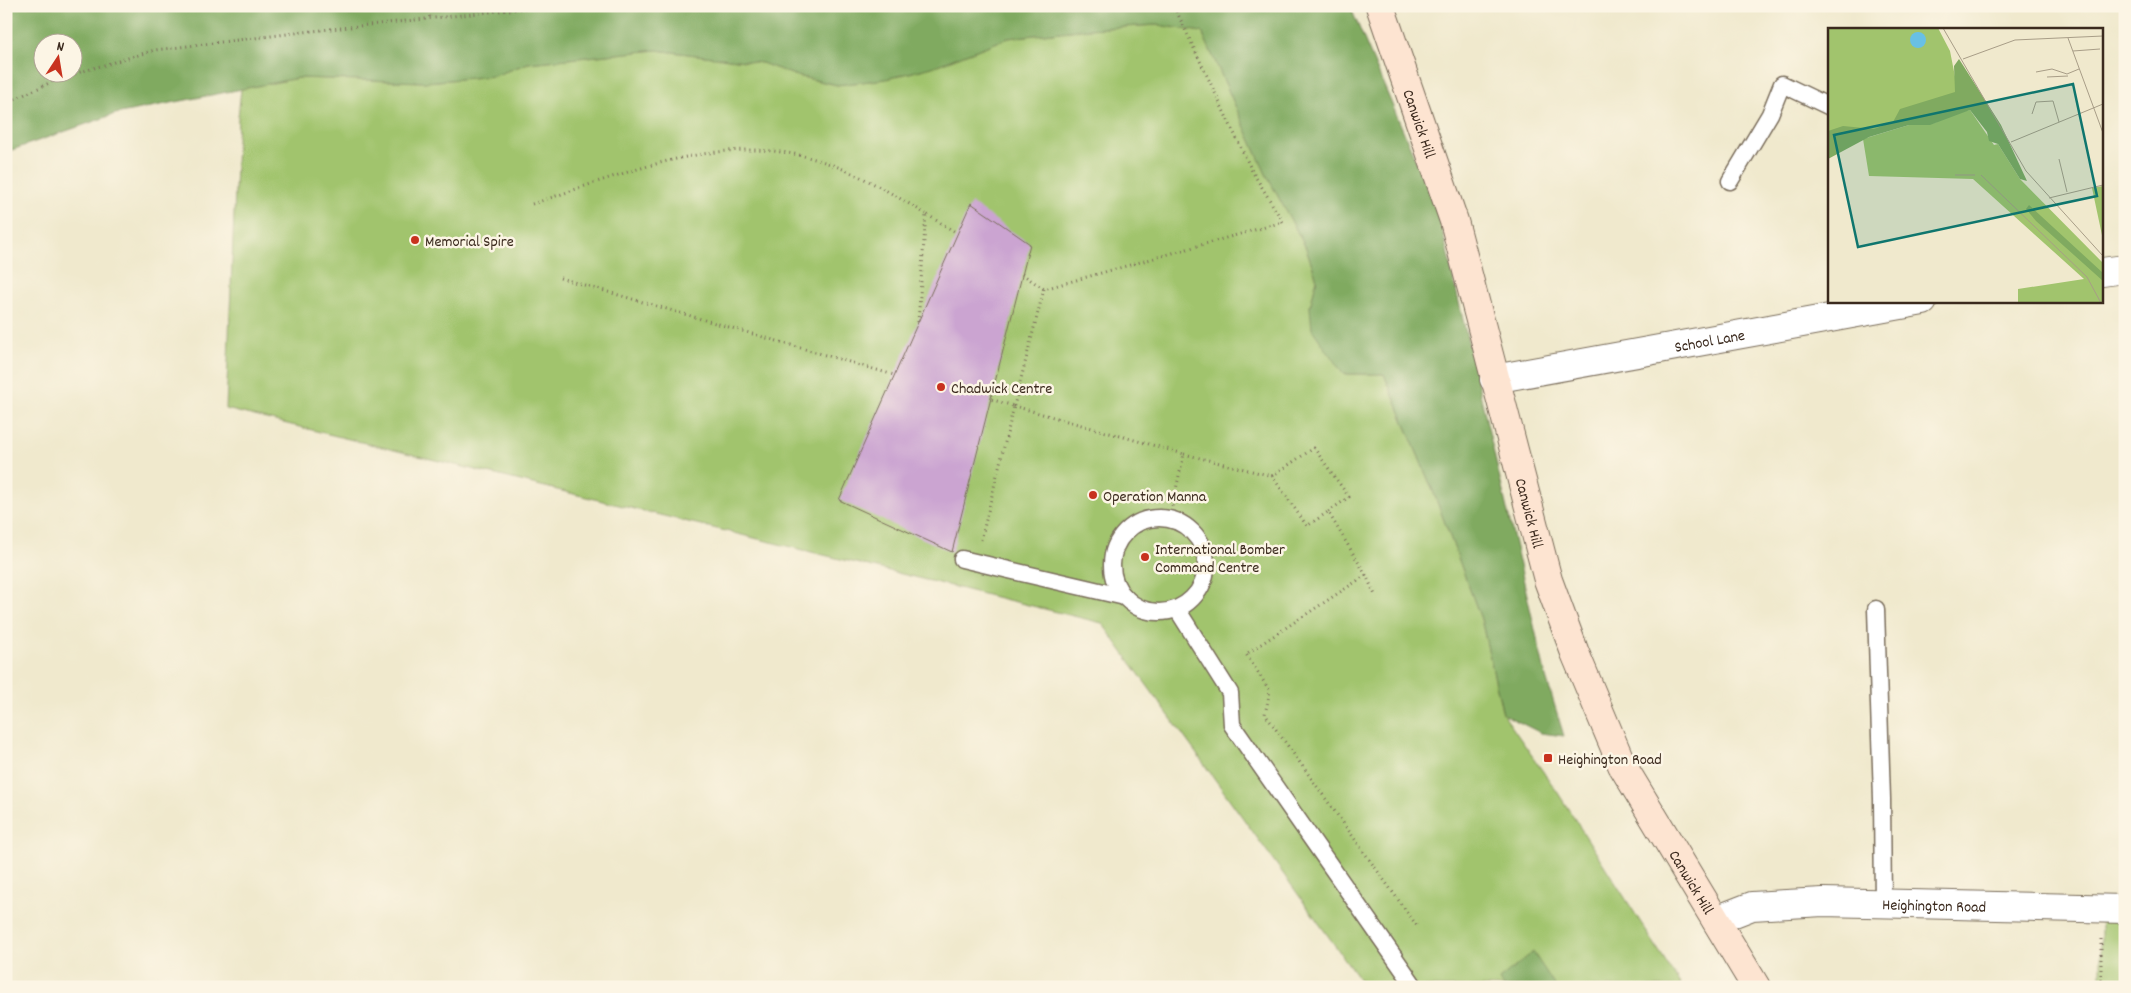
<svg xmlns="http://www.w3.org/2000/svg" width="2131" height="993" font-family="Dekko,sans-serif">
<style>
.green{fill:#a1c46d;stroke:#6e7746}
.forest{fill:#80aa60;stroke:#5e6a3f;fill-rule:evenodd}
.building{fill:#cba4d1}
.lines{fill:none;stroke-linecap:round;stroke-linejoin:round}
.service-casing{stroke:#7a6d5b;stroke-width:19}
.minor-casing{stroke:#7a6d5b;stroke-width:30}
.tertiary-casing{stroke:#7a6d5b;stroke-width:30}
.secondary-casing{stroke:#7a6d5b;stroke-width:30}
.path{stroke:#7a6d5b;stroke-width:3;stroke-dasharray:1 4;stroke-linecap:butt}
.service{stroke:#fff;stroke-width:16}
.minor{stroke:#fff;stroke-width:28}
.tertiary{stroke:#fff;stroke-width:28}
.secondary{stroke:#fde4d1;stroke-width:28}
.poi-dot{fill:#c8321e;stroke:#fcf5e5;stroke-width:2}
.labels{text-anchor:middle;stroke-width:5;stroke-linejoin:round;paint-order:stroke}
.street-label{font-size:16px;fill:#3b2a1e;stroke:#fcf5e5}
.poi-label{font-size:16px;fill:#3b2a1e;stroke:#fcf5e5;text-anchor:start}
.inset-road{fill:none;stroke:#a89d87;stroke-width:1}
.view{fill:#0f766e;fill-opacity:0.15;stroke:#0f766e;stroke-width:2.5}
.inset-edge{fill:none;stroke:#3b2a1e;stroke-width:2.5}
</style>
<rect width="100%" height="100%" fill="#fcf5e5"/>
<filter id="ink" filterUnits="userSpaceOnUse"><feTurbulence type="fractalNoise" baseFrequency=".02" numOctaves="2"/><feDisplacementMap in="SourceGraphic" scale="10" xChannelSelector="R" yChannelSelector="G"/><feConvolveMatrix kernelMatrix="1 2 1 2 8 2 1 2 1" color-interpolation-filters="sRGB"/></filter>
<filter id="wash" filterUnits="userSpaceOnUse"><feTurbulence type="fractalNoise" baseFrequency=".0096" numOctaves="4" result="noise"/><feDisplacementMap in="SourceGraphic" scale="20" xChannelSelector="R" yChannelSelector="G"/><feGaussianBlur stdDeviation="1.12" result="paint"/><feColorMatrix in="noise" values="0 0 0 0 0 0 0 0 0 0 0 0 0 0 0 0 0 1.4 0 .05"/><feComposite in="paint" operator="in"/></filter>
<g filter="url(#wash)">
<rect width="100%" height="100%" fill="#f0e9cd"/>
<g class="green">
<path d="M 1158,25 L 1202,32 L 1266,174 L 1306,248 L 1317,279 L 1310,307 L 1343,374 L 1384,374 L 1433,491 L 1481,619 L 1503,714 L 1558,793 L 1682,987 L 1365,987 L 1102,623 L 226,409 L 238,117 L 241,89 L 298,78 L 426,82 L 494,76 L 528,63 L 656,50 L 762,63 L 797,76 L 837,85 L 886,79 L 932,67 L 1008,38 L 1087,29 Z"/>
<path d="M 2101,920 L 2125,921 L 2125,987 L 2101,987 Z"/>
</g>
<g class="forest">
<path d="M 6,6 L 330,6 L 350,15 L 406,6 L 1350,6 L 1438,212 L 1546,677 L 1564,736 L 1541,733 L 1503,714 L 1481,619 L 1433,491 L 1384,374 L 1343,374 L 1312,329 L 1310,307 L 1317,279 L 1306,248 L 1266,174 L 1202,32 L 1157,25 L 1087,29 L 1008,38 L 932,67 L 886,79 L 837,85 L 797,76 L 762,63 L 656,50 L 528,63 L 494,76 L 426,82 L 298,78 L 115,114 L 6,152 ZM 42,42 L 72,42 L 72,72 L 42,72 Z"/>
<path d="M 1533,952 L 1556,987 L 1503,987 L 1499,980 Z"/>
</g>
<g id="blocks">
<path class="building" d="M 971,203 L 1030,244 L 952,552 L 839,500 Z"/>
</g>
</g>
<g filter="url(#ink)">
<use href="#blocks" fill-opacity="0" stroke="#7a6d5b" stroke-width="1"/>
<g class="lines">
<defs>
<g id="service">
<path d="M 1730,181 L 1770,114 L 1782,84 L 1830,107"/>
<circle cx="1159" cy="565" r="47"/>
<path d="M 962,559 L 1125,597"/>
<path d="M 1177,609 L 1230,693 L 1232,725 L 1415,987"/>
<path d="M 1876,609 L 1882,799 L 1883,904"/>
</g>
<g id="minor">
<path d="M 2102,272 L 2125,269"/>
<path id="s1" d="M 1494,379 L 1923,301"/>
</g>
<g id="tertiary">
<path id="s2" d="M 1716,920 L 1752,906 L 1823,902 L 2125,909"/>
</g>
<g id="secondary">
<path id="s3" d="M 1380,6 L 1454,221 L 1548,580 L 1575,653 L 1622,765 L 1756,987"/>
</g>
</defs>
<use href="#service" class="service-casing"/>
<use href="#minor" class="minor-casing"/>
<use href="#tertiary" class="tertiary-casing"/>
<use href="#secondary" class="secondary-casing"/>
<g class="path">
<path d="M 428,6 L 430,18"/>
<path d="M 6,103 L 60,78 L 155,50 L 312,31 L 547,6"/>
<path d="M 532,204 C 612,178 702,139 788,153 C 839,161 883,188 926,214"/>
<path d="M 1022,274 L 1044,289 L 1283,222 L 1252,171 L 1174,6"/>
<path d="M 560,278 L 894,375"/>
<path d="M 1044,289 L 1014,406 L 1184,454 L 1169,520"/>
<path d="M 918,322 L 926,214 L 957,233"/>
<path d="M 1184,454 L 1272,476 L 1307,526 L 1328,512 L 1366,575 L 1375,595"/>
<path d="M 1272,476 L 1314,448 L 1349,497 L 1328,512"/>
<path d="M 981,540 L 1014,406 L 990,399"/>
<path d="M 1366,575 L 1246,654 L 1270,691 L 1265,714 L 1417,926"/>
<path d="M 2101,939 L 2101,987"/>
</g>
<use href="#service" class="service"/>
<use href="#minor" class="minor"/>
<use href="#tertiary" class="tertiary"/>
<use href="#secondary" class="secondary"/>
</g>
</g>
<g class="poi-dot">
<circle cx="415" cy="240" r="5"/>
<circle cx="941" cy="387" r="5"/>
<circle cx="1093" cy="495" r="5"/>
<circle cx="1145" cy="557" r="5"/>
<rect x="1543" y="753" width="10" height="10" rx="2.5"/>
</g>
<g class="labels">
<g class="street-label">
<text dy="6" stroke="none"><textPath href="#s3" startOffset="124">Canwick Hill</textPath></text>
<text dy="6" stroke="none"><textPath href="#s1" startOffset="219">School Lane</textPath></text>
<text dy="6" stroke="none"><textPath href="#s3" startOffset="529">Canwick Hill</textPath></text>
<text dy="6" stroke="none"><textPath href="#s3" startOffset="934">Canwick Hill</textPath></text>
<text dy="6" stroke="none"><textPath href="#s2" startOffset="221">Heighington Road</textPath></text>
</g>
<g class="poi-label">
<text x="425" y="246">Memorial Spire</text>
<text x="951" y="393">Chadwick Centre</text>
<text x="1103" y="501">Operation Manna</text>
<text x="1155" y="554">International Bomber<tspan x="1155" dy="18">Command Centre</tspan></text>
<text x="1558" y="764">Heighington Road</text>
</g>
</g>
<g transform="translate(1828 28)">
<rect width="275" height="275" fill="#f0e9cd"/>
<path d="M 0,0 L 110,0 L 122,23 L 131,69 L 112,79 L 15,113 L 0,124 ZM 142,82 L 166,117 L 170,116 L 192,151 L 275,235 L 275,275 L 190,275 L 190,261 L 256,251 L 145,151 L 41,148 L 35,111 L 81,97 L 107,95 L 120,87 ZM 275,158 L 275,212 L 264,160 Z" fill="#a1c46d"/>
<path d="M 131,31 L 173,97 L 199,153 L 192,151 L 170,116 L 161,113 L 159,104 L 142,82 L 102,97 L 81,97 L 41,109 L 0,131 L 0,103 L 15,98 L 46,101 L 65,94 L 72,81 L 127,64 L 126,38 ZM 201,177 L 275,245 L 275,253 L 208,193 L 198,181 Z" fill="#80aa60"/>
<path d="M82 12a8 8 0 1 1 16 0a8 8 0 1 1-16 0Z" fill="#68c0e5"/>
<path class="inset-road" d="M 115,0 L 198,143 L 275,228M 240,10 L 275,105M 245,23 L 272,21M 135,31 L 187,12 L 275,8M 208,44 L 224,41 L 239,46 L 251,41M 219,49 L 240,48M 204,86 L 208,74 L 225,73 L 231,94M 183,114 L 275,76M 231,131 L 239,164M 127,147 L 147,147M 153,147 L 259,249 L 273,275M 221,170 L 275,157"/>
<path class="view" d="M 245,56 L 269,168 L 30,219 L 6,107 Z"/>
<rect width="275" height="275" class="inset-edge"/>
</g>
<rect width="2131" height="993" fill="none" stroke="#fcf5e5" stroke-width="25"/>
<g transform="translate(58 58) rotate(12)"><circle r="24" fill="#fcf5e5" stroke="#afa495"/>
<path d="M0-4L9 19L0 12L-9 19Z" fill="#c8321e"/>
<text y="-8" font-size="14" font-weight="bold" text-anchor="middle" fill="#3b2a1e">N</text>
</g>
</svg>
